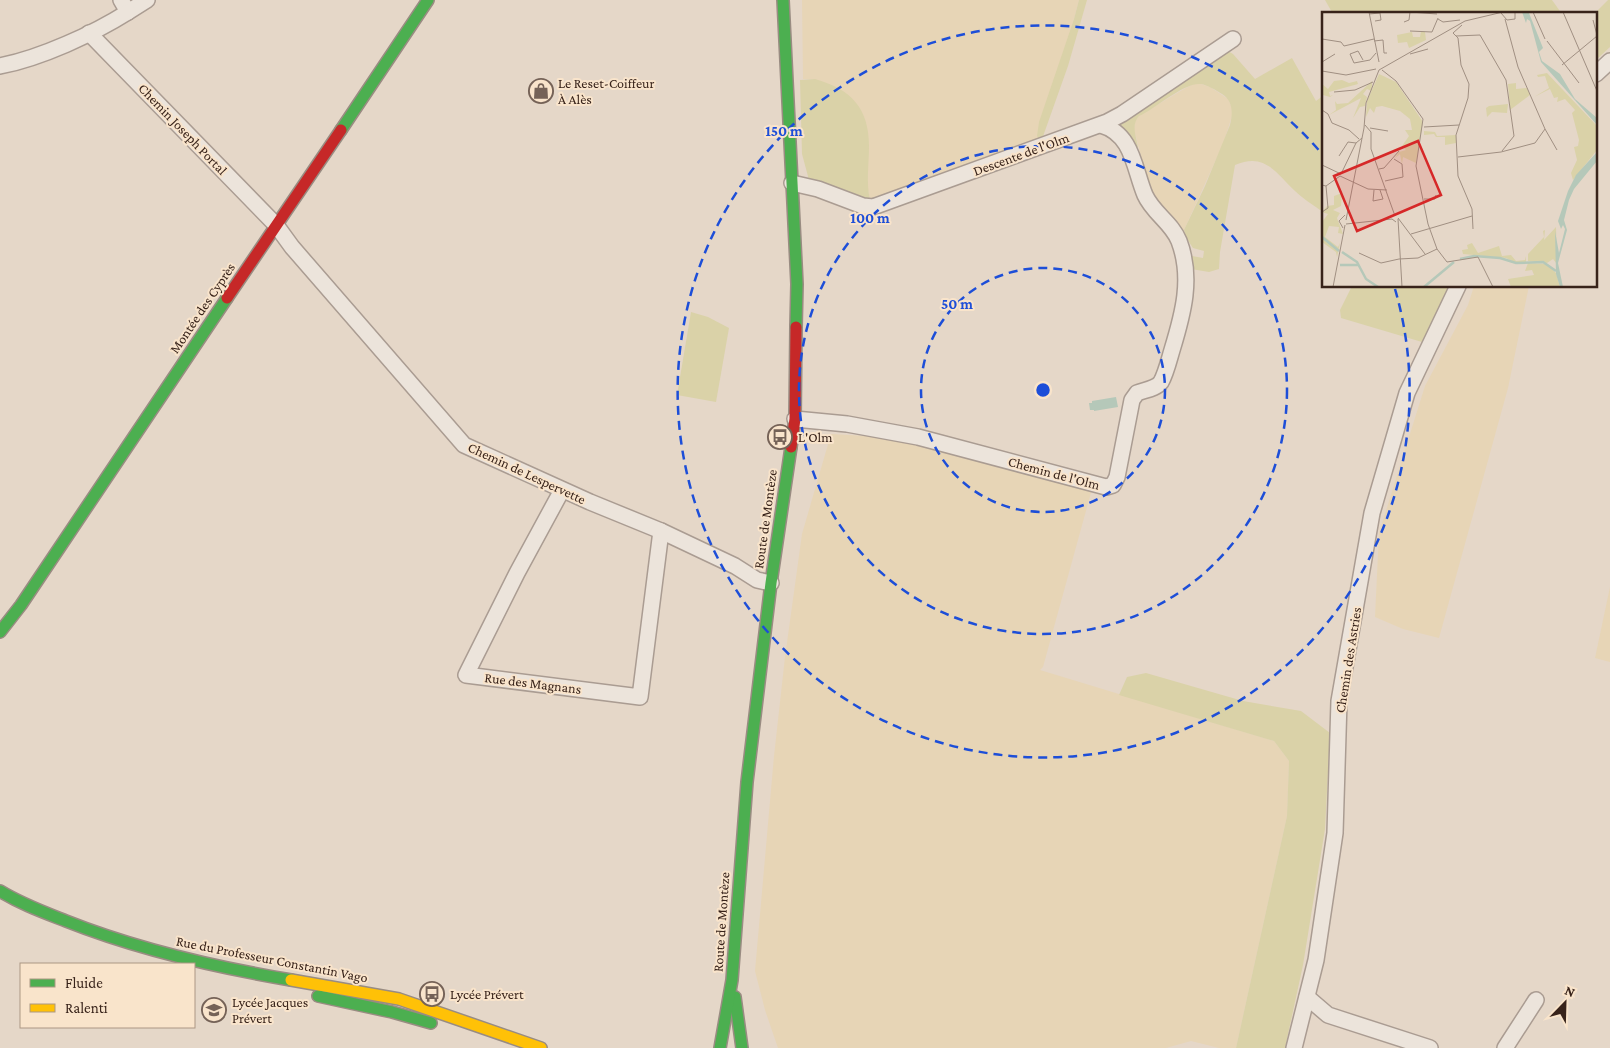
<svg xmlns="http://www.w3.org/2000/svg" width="1610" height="1048" font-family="'Crimson Pro',serif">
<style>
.farmland{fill:#e7d5b6}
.green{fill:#dad2a8}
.water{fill:#b5c8b9}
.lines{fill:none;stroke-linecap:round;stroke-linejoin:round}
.street-casing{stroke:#aa9c92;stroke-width:18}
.fast-casing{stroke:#998c82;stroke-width:14}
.slow-casing{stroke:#998c82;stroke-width:14}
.jam-casing{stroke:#998c82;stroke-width:14}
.street{stroke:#ece4db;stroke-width:15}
.fast{stroke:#4caf50;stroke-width:11}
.slow{stroke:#ffc107;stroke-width:11}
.jam{stroke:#c62828;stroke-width:11}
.ring{fill:none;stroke:#1d4ed8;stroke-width:2.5;stroke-dasharray:9 6}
.labels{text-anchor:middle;stroke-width:4;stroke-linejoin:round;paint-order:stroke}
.poi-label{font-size:14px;fill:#38231a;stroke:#f9e4cb;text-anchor:start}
.street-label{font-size:14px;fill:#38231a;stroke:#f9e4cb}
.inset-river{fill:none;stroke:#b5c8b9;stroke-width:2.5}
.inset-road{fill:none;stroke:#a08f82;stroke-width:1}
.view{fill:#d62828;fill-opacity:0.15;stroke:#d62828;stroke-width:2.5}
.inset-edge{fill:none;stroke:#38231a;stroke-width:2.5}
.centre{fill:#1d4ed8;stroke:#f9e4cb;stroke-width:2.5}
.ring-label{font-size:15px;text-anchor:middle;font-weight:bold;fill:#1d4ed8;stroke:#f9e4cb;stroke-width:4;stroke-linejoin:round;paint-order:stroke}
</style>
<rect width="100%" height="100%" fill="#e5d7c8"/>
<g class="farmland">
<path d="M 802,0 L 1079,0 L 1041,142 L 870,200 L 867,185 L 868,173 L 815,79 L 803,79 Z"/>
<path d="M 1194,84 L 1201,84 L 1210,87 L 1228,99 L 1232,107 L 1232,116 L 1223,144 L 1184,230 L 1179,229 L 1152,200 L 1134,129 L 1135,121 L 1139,116 L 1184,89 Z"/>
<path d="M 1474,286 L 1529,286 L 1508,388 L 1439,638 L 1403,629 L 1375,617 L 1379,533 L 1425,386 L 1468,305 Z"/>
<path d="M 831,434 L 884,437 L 1092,489 L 1043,667 L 1040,670 L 1274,741 L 1289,761 L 1287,816 L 1236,1048 L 1219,1048 L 1191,1041 L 1166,1048 L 778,1048 L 765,1010 L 755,971 L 774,756 L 785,657 L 802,534 Z"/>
<path d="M 1610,587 L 1610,662 L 1595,658 Z"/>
</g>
<g class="green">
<path d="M 1079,0 L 1087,0 L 1068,66 L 1041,142 L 1037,136 L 1039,122 L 1074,19 Z"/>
<path d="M 1325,0 L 1552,0 L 1562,14 L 1333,14 Z"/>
<path d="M 1608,0 L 1610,0 L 1610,47 L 1596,60 L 1596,14 L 1594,14 Z"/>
<path d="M 1221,47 L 1233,54 L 1255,79 L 1292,58 L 1316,101 L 1324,95 L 1324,211 L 1320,210 C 1312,204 1302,198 1295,191 C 1276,173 1265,152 1235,165 L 1220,252 L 1219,269 L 1209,272 L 1191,269 L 1190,262 L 1192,256 L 1203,258 L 1204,251 L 1193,248 L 1185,236 L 1184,230 L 1205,186 L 1230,125 C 1233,113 1233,101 1222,94 C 1216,90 1207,85 1201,84 C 1184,82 1155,109 1139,116 C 1131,125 1136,136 1138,147 L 1136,148 L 1115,125 Z"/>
<path d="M 815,79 C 850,89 869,107 869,146 C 869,164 866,182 870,200 L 865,201 L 809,180 L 802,154 L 800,80 Z"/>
<path d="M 1352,286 L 1451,286 L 1440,312 L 1422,342 L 1341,318 L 1340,310 Z"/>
<path d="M 691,312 L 708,317 L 729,328 L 716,402 L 677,395 Z"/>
<path d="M 1146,673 L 1243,701 L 1301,711 L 1330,733 L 1325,829 L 1303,965 L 1285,1048 L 1236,1048 L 1287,816 L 1289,761 L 1274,741 L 1119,695 L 1127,677 Z"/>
</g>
<path class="water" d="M 1116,397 L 1118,407 L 1094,411 L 1094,410 L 1090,410 L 1089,403 L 1092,403 L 1092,401 Z"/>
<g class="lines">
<defs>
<g id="street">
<path d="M 121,0 L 128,12 L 147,0"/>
<path d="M 89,33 L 276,225 L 292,247 L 464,445 L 590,502 L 661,531 L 735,566 L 757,580 L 771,583"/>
<path d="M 0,66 C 41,58 93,34 128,12"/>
<path d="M 1596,74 L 1610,61"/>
<path d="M 792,183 L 818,189 L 863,206 L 873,207 L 1107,122 L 1122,114 L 1233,39"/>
<path d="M 795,419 L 847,424 L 918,437 L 1106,487 L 1113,485 L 1117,477 L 1132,400 L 1137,393 C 1144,390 1156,389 1161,382 C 1166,373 1169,360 1172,350 C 1183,314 1193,278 1179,241 C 1172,223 1153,213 1145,195 C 1134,169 1133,134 1101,125"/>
<path d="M 562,490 L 517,573 L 466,675 L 640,697 L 661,531"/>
<path d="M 1307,997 L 1328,1015 L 1430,1048"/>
<path d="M 1294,1048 L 1316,960 L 1335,833 L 1339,701 L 1372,513 L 1407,393 L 1458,286"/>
<path d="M 1505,1048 L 1536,1000"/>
</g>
<g id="fast">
<path d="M 783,0 L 797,284 L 796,327"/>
<path d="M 341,130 L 428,0"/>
<path d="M 0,632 L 21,605 L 227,298"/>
<path d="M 0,891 C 21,904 43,912 66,921 C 139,950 214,967 291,980"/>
<path d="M 318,996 L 392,1012 L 431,1023"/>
<path d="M 735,997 L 742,1048"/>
<path d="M 720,1048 L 732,980 L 747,782 L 771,583 L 791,447"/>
</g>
<path id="slow" d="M 291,980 L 399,999 L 541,1048"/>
<g id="jam">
<path d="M 227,298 L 341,130"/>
<path d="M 791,447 L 795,419 L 796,327"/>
</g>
</defs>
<use href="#street" class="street-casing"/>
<use href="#fast" class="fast-casing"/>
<use href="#slow" class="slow-casing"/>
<use href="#jam" class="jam-casing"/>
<use href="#street" class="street"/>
<use href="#fast" class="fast"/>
<use href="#slow" class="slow"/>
<use href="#jam" class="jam"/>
</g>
<g class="ring">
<circle cx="1043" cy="390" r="122"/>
<circle cx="1043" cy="390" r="244"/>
<path d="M1395 289A366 366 0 1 1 1323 155"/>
</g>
<defs>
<symbol id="shop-ring" viewBox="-11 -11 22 22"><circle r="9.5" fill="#f9e4cb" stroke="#756257" stroke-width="1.5"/><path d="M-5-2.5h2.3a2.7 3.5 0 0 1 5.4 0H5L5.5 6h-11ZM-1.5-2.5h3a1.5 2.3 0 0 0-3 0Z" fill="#756257"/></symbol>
<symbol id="bus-ring" viewBox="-11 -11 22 22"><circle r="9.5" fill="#f9e4cb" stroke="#756257" stroke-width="1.5"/><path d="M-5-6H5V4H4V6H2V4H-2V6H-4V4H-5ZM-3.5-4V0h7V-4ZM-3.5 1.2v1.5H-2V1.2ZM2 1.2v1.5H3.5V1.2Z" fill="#756257"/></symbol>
<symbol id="school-ring" viewBox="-11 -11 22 22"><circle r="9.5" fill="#f9e4cb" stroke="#756257" stroke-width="1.5"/><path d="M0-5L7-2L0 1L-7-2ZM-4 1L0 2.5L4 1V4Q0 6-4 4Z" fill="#756257"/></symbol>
</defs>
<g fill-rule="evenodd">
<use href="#shop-ring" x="527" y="77" width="28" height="28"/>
<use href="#bus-ring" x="766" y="423" width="28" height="28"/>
<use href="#bus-ring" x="418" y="980" width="28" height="28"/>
<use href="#school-ring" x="200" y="996" width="28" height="28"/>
</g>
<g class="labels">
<g class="poi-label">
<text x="558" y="88">Le Reset-Coiffeur<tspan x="558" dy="16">À Alès</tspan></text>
<text x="798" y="442">L'Olm</text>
<text x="450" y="999">Lycée Prévert</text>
<text x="232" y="1007">Lycée Jacques<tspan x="232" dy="16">Prévert</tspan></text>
</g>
<g class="street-label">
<text transform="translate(183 129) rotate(46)" y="5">Chemin Joseph Portal</text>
<text transform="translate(1021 154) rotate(-20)" y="5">Descente de l'Olm</text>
<text transform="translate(202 308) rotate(-56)" y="5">Montée des Cyprès</text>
<text transform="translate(527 473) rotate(25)" y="5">Chemin de Lespervette</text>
<text transform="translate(1054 473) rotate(15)" y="5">Chemin de l'Olm</text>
<text transform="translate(765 519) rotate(-82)" y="5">Route de Montèze</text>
<text transform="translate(1348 660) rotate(-81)" y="5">Chemin des Astries</text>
<text transform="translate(533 683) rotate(7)" y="5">Rue des Magnans</text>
<text transform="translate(721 922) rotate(-86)" y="5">Route de Montèze</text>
<text transform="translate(272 959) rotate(11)" y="5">Rue du Professeur Constantin Vago</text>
</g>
</g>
<g transform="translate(1322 12)">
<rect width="275" height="275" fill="#e5d7c8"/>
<path d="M 99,19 L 103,20 L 104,28 L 87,36 L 85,30 L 76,31 L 75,23 L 90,20 L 91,25 L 98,25 ZM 225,61 L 275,114 L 275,138 L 251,168 L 249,161 L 255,148 L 252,135 L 256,134 L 257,128 L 250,101 L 253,98 L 243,87 L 235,90 L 236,85 L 232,86 L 228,77 L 212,85 L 227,76 L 223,64 L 216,65 L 215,63 ZM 57,62 L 74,70 L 101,110 L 94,151 L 81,145 L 80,152 L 78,142 L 73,146 L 77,140 L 84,138 L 80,134 L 87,124 L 83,118 L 90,118 L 88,107 L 78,99 L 60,94 L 54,95 L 52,101 L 48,96 L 44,105 L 45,89 ZM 20,68 L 27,71 L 35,69 L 36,72 L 7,80 L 8,84 L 11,83 L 8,85 L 1,83 L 0,72 L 6,77 L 12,69 ZM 50,69 L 50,79 L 45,77 L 41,82 L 45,85 L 43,94 L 38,95 L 31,106 L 39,86 L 7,103 L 14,98 L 13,89 L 15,92 L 26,91 ZM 194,71 L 194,77 L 205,76 L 208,83 L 188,98 L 186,72 ZM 186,92 L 185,101 L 170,100 L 165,105 L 164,96 L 167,94 ZM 102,119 L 113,120 L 115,124 L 134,123 L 134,131 L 123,133 L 123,125 L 114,125 L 112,122 L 102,123 ZM 20,181 L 19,194 L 11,198 L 18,201 L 15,206 L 21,222 L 16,221 L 17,215 L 7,214 L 3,225 L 16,235 L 18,231 L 15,245 L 14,240 L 0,230 L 0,210 L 6,202 L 0,200 L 5,194 L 12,193 L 12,184 ZM 234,215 L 235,252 L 231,247 L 225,251 L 206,249 L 206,242 L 222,225 L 221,219 L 223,218 L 222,228 ZM 150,231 L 156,241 L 177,234 L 180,244 L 189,243 L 194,249 L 203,248 L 204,244 L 204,250 L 194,251 L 184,246 L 141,242 L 140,238 L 146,237 L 145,233 ZM 206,251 L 225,252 L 234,261 L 238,275 L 189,275 L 186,267 L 212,263 L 210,258 L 203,259 Z" fill="#dad2a8"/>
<path d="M 200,0 L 207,1 L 221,36 L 217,40 L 220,49 L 238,62 L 253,87 L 275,106 L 275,113 L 219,50 L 208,9 L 205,7 L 204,11 ZM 275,140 L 275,149 L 252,177 L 247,188 L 242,208 L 245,218 L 236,251 L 241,275 L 238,275 L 234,262 L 233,219 L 237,241 L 243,217 L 241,213 L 239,217 L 236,209 L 246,179 L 254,163 Z" fill="#b5c8b9"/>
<path class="inset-river" d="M 0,225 L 17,239M 20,240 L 35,250 L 44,267 L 56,275M 138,247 L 152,244 L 178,246 L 194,251 L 221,250 L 234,259M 18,253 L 36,253M 102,275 L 132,250"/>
<path class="inset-road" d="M 47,0 L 57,50M 211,0 L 223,27M 241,0 L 275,79M 179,1 L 185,8 L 193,7 L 193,0M 47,2 L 58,1 L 59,8 L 53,9M 116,7 L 121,10 L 138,8M 271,8 L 275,23M 82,10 L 87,8 L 88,0 L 115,2M 140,13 L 131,21 L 136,26 L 139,53 L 147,72 L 146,86 L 134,123 L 136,164 L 150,197 L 151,217M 88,19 L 110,20 L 116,6M 134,24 L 158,23 L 184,68 L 192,124 L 180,139M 0,27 L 19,30 L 22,34 L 52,27M 52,29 L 61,28 L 62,41 L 65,41M 225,29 L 257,71M 88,42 L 106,37M 41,48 L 36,39 L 28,42 L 32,51 L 48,48 L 54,41M 0,50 L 13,42M 240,53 L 275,24M 60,58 L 74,69 L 101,107 L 94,154 L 106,212 L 115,237 L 125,250 L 156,245 L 171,275M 0,59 L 24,63 L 54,57M 12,80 L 33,78 L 51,70M 0,98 L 6,102 L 10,111 L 27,118 L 37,127M 43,113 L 49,120 L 49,137 L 73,204M 102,115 L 137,113M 48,116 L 66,119M 223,117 L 235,138M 17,144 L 26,130 L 34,131M 136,145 L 179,140 L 213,131 L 223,117 L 196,55 L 183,7M 0,153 L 19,162 L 34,131 L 40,126M 57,157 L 62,156 L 77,139M 18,164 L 46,177 L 65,178M 63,169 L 81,165 L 80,152 L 72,147M 0,173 L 4,174 L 18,164M 52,178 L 51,189 L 61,187 L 58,178M 102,187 L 113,187 L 114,183M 0,200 L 6,196 L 4,174M 76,206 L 103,242M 76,207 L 80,275M 24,208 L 42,116 L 44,91 L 57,58 L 143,9 L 181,0M 24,212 L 70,207 L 74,210M 21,216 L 17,209 L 23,203M 89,222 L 150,204M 37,241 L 59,251 L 77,247M 77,247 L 96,246 L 115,237M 11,275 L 23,213"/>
<path class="view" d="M 96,129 L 119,183 L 35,219 L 12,164 Z"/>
<rect width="275" height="275" class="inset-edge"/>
</g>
<circle cx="1043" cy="390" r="8" class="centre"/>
<g class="ring-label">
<text x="784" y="136">150 m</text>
<text x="870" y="223">100 m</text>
<text x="957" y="309">50 m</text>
</g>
<rect x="20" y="963" width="175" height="65" fill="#f9e4cb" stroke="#ac9784"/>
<rect x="30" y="979" width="25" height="8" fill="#4caf50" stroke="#ac9784"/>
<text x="65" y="988" font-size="15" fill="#38231a">Fluide</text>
<rect x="30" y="1004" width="25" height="8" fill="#ffc107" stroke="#ac9784"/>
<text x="65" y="1013" font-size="15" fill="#38231a">Ralenti</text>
<g transform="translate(1565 1003) rotate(23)" stroke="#f9e4cb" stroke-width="4" paint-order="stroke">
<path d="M0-4L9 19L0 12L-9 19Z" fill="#38231a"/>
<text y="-8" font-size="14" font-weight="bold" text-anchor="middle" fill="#38231a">N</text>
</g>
</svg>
